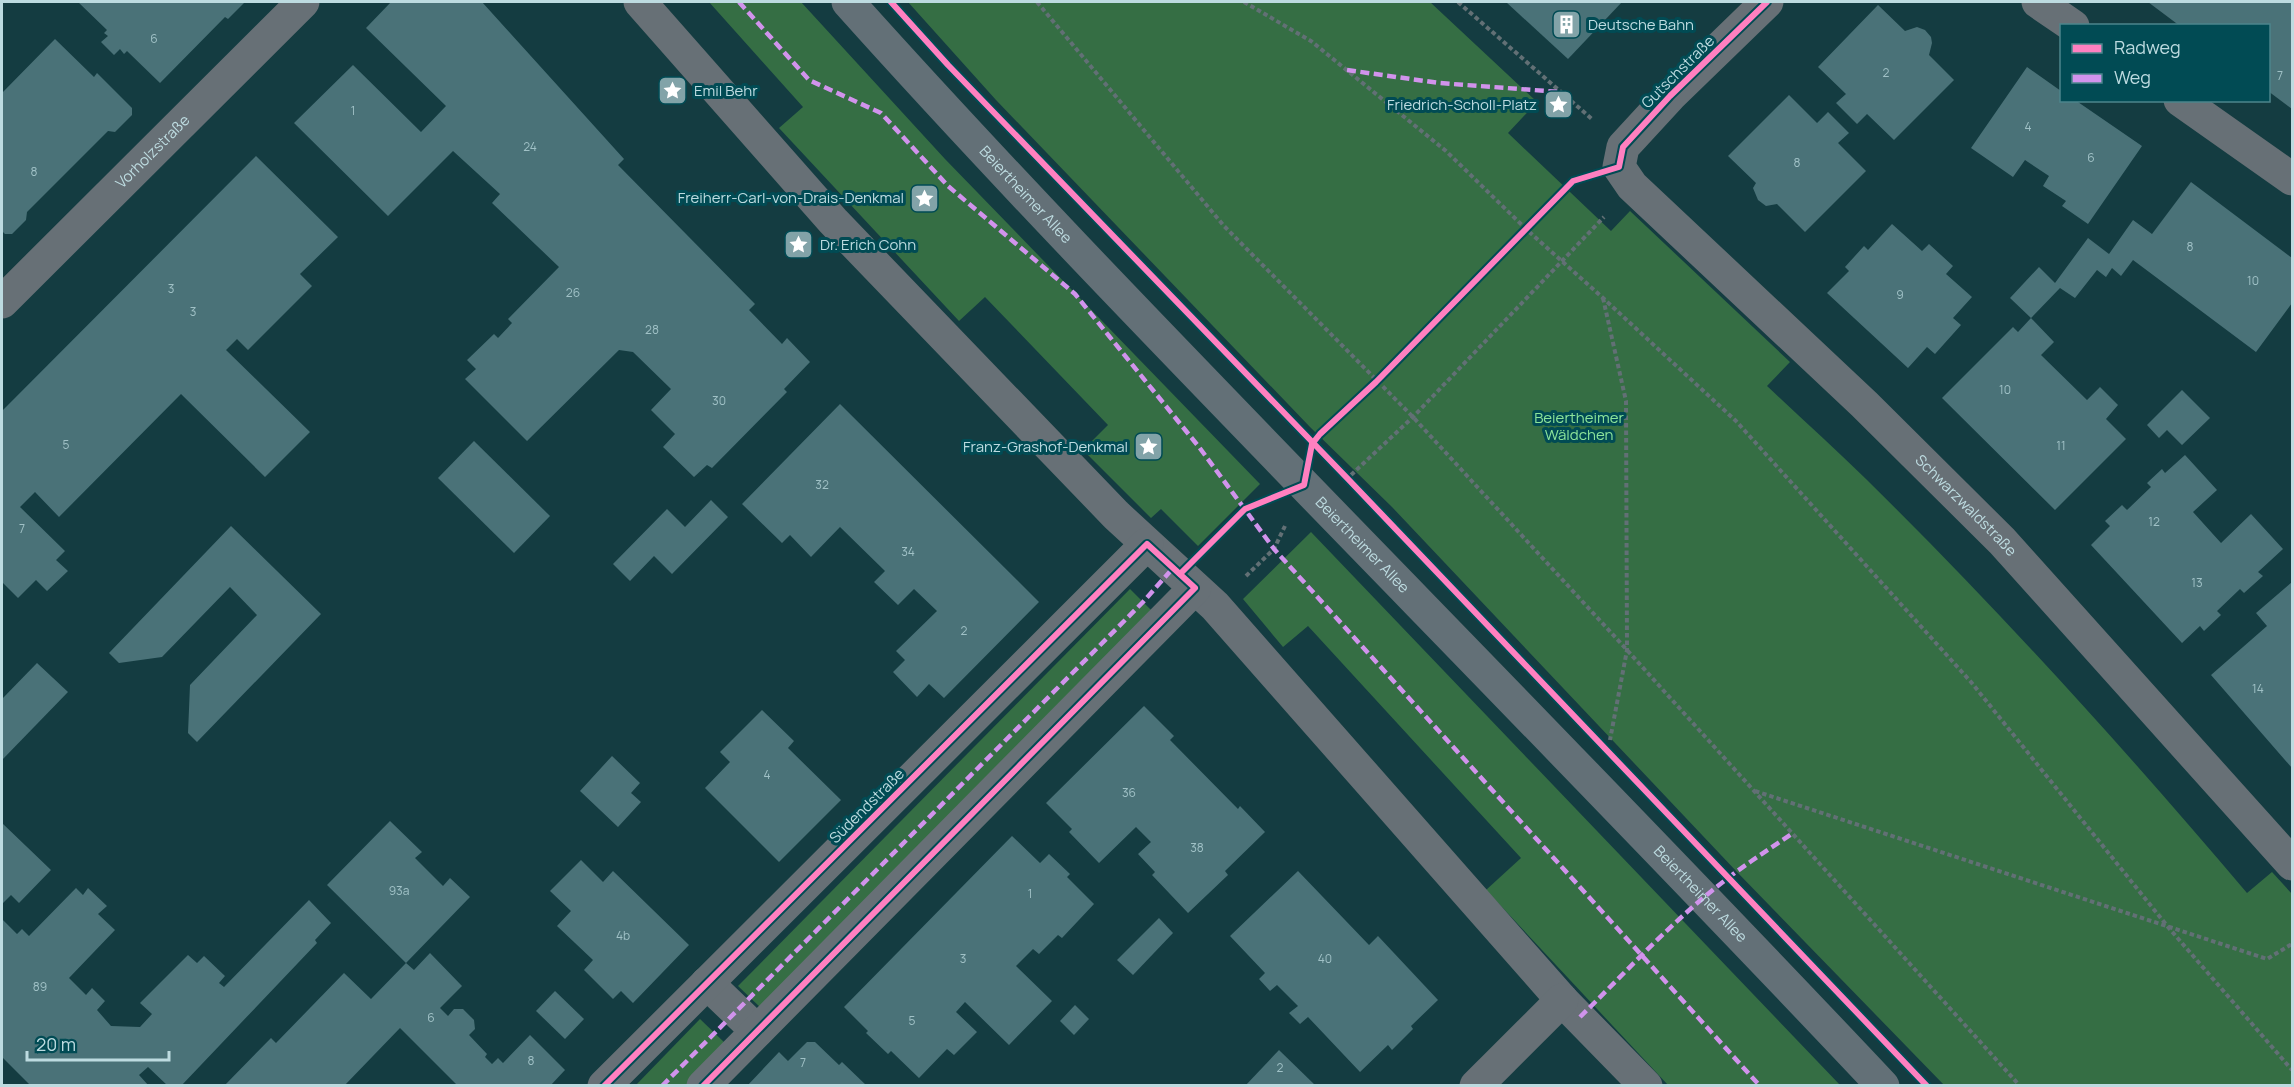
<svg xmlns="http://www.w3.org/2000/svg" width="2294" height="1087" font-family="Manrope,sans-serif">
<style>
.green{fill:#356e44}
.building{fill:#4a7278}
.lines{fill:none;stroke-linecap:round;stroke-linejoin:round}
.path{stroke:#627075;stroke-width:4;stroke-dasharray:4.5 3;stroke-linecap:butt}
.street{stroke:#677076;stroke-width:33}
.secondary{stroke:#637077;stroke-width:33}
.quiet{stroke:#d193ec;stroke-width:4.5;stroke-dasharray:9 4.5;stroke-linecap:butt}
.cycleway-casing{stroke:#014b54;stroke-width:10}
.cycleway{stroke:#ff80c0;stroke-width:6}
.labels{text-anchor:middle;stroke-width:6;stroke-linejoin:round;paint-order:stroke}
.number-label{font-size:12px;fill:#a0c1c6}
.poi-label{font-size:15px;fill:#bddbe0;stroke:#014b54;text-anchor:start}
.street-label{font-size:15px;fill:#bddbe0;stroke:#014b54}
.park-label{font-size:15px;fill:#8ce49a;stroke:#014b54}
</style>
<rect width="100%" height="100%" fill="#143c41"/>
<g class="green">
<path d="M 709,2 L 801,2 L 945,159 L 1260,484 L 1198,546 L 1161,509 L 1151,518 L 1083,450 L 1108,425 L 985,297 L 959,321 L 779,128 L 803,107 Z"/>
<path d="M 908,2 L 1430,2 L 1537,102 L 1508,133 L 1611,231 L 1630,211 L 1790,362 L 1767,386 C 1800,417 1834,448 1866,479 C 2000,611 2126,750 2247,893 L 2272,872 L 2292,894 L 2292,1085 L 1944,1085 L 1737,872 L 1392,507 L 1310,427 L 996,100 Z"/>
<path d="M 1311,532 L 1840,1085 L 1668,1085 L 1486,890 L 1521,858 L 1308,626 L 1283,647 L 1243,599 Z"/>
<path d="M 1130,589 L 1155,614 L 762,1009 L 738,986 Z"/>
<path d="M 700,1019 L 727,1045 L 687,1085 L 635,1086 Z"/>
</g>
<g class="building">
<path d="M 78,2 L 245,2 L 228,19 L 225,17 L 160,83 L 127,51 L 124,54 L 120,49 L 114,55 L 101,42 L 108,36 L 104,33 L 107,30 Z"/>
<path d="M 391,2 L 482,2 L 624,159 L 618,165 L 755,304 L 749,310 L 782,344 L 787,338 L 810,362 L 784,389 L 787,392 L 712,468 L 707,465 L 694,477 L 663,447 L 675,434 L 651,410 L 671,389 L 633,352 L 619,350 L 527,441 L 465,379 L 476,369 L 467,360 L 494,334 L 498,338 L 512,323 L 508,319 L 559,267 L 492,203 L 500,194 L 453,151 L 388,216 L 294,123 L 353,65 L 421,132 L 446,106 L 366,28 Z"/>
<path d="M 1506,2 L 1622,2 L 1568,59 Z"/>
<path d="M 2148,2 L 2292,2 L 2292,109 L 2268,91 L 2268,26 L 2180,26 Z"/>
<path d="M 1878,5 L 1905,31 L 1917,27 L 1925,30 L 1931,37 L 1932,43 L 1929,55 L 1954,80 L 1894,140 L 1867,114 L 1857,124 L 1836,103 L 1846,94 L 1818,67 Z"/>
<path d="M 55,39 L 94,77 L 97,73 L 132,108 L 132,115 L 115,132 L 108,131 L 27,212 L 26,220 L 12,234 L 5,234 L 2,231 L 2,93 Z"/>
<path d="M 2027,67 L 2061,91 L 2061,100 L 2075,100 L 2142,146 L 2088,224 L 2062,206 L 2066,201 L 2043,186 L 2049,176 L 2025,160 L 2013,177 L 1971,148 Z"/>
<path d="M 1789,95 L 1817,123 L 1828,112 L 1849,133 L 1838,143 L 1866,171 L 1805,232 L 1777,204 L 1766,206 L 1758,200 L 1753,188 L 1756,183 L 1728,156 Z"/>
<path d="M 256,156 L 338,237 L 300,274 L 312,286 L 248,350 L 237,339 L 226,350 L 310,432 L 265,477 L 181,394 L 59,517 L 35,492 L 20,507 L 65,551 L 56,560 L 68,571 L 47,591 L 36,580 L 18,598 L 2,582 L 2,411 Z"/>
<path d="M 2191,182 L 2292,258 L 2292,303 L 2256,352 L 2133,260 L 2121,276 L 2112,268 L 2106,277 L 2097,270 L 2075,298 L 2060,288 L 2031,318 L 2010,298 L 2039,267 L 2055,283 L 2088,238 L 2109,254 L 2133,220 L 2152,234 Z"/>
<path d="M 1892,224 L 1922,251 L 1929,244 L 1953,266 L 1946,274 L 1972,297 L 1953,318 L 1961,325 L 1935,354 L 1927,347 L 1908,368 L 1827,293 L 1849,271 L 1845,267 L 1864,246 L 1868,250 Z"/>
<path d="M 2031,318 L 2054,342 L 2041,355 L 2087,400 L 2100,387 L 2118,405 L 2106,419 L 2126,439 L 2055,510 L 1942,398 L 2013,327 L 2018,332 Z"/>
<path d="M 2182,390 L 2210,418 L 2182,445 L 2167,430 L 2159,438 L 2147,425 Z"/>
<path d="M 840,404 L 1039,602 L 944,698 L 929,684 L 917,697 L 893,672 L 905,660 L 896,651 L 937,611 L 914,589 L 898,605 L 874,582 L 885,571 L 840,527 L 811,557 L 790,535 L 782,543 L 742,504 Z"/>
<path d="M 474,441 L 550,516 L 514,553 L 438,478 Z"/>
<path d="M 2185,455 L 2217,490 L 2193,512 L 2221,543 L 2251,514 L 2283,549 L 2258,572 L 2263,576 L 2244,593 L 2240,589 L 2217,611 L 2221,615 L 2204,631 L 2200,626 L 2182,643 L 2091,545 L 2110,526 L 2105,521 L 2122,505 L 2127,510 L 2151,487 L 2147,483 L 2162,469 L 2165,473 Z"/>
<path d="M 711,500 L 728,517 L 672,574 L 654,556 L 630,581 L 613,564 L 667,509 L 685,527 Z"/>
<path d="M 231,526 L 321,614 L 197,742 L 188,733 L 190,685 L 257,615 L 230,587 L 162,657 L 119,663 L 109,653 Z"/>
<path d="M 2292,582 L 2292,768 L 2211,675 L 2267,626 L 2256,613 Z"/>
<path d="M 37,663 L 68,692 L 2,760 L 2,699 Z"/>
<path d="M 1144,706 L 1174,736 L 1170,740 L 1238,809 L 1240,806 L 1265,832 L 1225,871 L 1228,875 L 1188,913 L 1152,875 L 1155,872 L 1138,854 L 1151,842 L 1136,827 L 1099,863 L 1069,832 L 1072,829 L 1046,803 Z"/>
<path d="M 762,710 L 794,741 L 788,748 L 841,800 L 779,862 L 705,788 L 730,762 L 720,752 Z"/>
<path d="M 612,756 L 640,783 L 631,793 L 641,802 L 618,827 L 580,791 Z"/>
<path d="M 390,821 L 422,852 L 415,858 L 443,886 L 450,878 L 470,897 L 406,963 L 414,970 L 430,953 L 462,986 L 440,1008 L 448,1016 L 454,1009 L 463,1009 L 474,1020 L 475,1029 L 469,1035 L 487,1054 L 485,1057 L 492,1064 L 498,1058 L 503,1063 L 530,1035 L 565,1070 L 550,1086 L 458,1086 L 400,1028 L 344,1086 L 224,1086 L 271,1038 L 276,1043 L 344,973 L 371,999 L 406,963 L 327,885 Z"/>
<path d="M 2,823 L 51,870 L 19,903 L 11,895 L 2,904 Z"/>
<path d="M 1012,836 L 1040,863 L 1049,854 L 1070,874 L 1067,877 L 1094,904 L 1062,938 L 1058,935 L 1039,954 L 1033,949 L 1016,966 L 1052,1001 L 1009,1045 L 965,1002 L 956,1012 L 977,1032 L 954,1055 L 947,1049 L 919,1078 L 891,1051 L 888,1054 L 866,1033 L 868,1031 L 844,1007 Z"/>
<path d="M 581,860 L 603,882 L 613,871 L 689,945 L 633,1003 L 621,991 L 613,999 L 584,970 L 593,960 L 557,926 L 571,911 L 550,891 Z"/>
<path d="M 1298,871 L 1369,945 L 1378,936 L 1438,1000 L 1411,1026 L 1413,1029 L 1392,1050 L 1388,1045 L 1360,1072 L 1308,1017 L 1300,1024 L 1289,1013 L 1298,1006 L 1277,985 L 1270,991 L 1259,979 L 1265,973 L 1230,936 Z"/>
<path d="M 76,888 L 83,895 L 88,888 L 107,906 L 98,914 L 115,930 L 69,978 L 86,995 L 92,988 L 105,1001 L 97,1010 L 111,1026 L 140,1027 L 152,1014 L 140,1003 L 188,955 L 197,963 L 204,956 L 225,976 L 219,983 L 224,987 L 309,900 L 331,923 L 315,940 L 317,943 L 181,1086 L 168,1086 L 148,1067 L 139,1075 L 149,1086 L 31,1086 L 2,1057 L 2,919 L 17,934 L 22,929 L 29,936 Z"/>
<path d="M 1159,918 L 1173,933 L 1133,975 L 1117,960 Z"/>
<path d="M 555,991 L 584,1019 L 565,1039 L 536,1011 Z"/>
<path d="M 1075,1005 L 1089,1019 L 1074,1035 L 1060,1021 Z"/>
<path d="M 807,1042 L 815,1042 L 839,1065 L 842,1062 L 867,1086 L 747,1086 L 779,1052 L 788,1061 Z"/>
<path d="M 1279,1050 L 1316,1086 L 1245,1086 Z"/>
</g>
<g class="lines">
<g class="path">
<path d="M 1037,2 L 1224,226 L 1413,417 L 1627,650 L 2020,1086"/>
<path d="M 1244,2 L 1311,41 L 1446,151 L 1526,229 L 1603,298 L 1736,421 L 1971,682 L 2168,927 L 2292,1070"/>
<path d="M 1458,2 L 1593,120"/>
<path d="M 1603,298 L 1626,401 L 1627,650 L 1610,740"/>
<path d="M 1351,475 L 1413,417 L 1604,217"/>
<path d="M 1246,576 L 1274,549 L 1285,526"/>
<path d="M 1755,791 L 2267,959 L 2292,944"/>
</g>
<g class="street">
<path d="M 640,2 L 833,221 L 1116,515 L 1215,606 L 1562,1000 L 1646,1086"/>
<path id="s1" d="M 1767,2 L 1670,96 L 1623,147 L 1619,167 L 1632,186 L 1864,404 L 2002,541 L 2292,864"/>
<path d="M 2038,2 L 2073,26"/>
<path d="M 2180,100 L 2292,179"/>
<path id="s2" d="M 2,302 L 303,2"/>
<path d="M 707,983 L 757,1031"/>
<path d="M 604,1086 L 1147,544"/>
<path d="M 703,1086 L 1195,588"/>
<path d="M 1476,1086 L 1562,1000"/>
</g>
<path class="secondary" id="s3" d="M 848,2 C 995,166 1149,325 1303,484 C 1497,684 1692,883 1883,1086"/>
<g class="quiet">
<path d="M 739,2 L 809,80 L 881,113 L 948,186 L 1075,294 L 1199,447 L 1274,549 L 1760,1086"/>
<path d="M 1347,70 L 1439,83 L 1560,92"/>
<path d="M 1580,1017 C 1628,970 1674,919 1728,878 C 1749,862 1771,848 1793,833"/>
<path d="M 662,1086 L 1143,602 L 1173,568"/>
</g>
<defs>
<g id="cycleway">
<path d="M 891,2 L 948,65 L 1348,479 L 1927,1086"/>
<path d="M 1180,574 L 1245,509 L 1304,485 L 1312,444 L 1320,434 L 1376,382 L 1573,181 L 1619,167 L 1623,147 L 1670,96 L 1767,2"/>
<path d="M 604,1086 L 1147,544 L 1195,588 L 703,1086"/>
</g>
</defs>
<use href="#cycleway" class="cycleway-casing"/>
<use href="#cycleway" class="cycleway"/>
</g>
<defs>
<symbol id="building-square" viewBox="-11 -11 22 22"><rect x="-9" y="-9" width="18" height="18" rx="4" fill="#82a3a8" stroke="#014b54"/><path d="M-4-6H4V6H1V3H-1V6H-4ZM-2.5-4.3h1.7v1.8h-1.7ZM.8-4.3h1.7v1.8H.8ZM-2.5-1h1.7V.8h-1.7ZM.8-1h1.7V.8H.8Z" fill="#fff"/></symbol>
<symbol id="sight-square" viewBox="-11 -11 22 22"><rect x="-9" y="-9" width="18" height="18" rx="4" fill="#82a3a8" stroke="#014b54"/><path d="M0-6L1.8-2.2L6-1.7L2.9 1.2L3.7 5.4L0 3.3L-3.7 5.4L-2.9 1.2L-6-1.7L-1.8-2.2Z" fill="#fff"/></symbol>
</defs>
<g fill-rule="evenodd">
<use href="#building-square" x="1550" y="8" width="33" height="33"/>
<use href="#sight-square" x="656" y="74" width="33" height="33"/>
<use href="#sight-square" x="1542" y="88" width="33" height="33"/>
<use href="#sight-square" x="908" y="182" width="33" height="33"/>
<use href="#sight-square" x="782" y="228" width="33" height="33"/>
<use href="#sight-square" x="1132" y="430" width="33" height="33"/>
</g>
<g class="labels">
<g class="number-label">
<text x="154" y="43">6</text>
<text x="1886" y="77">2</text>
<text x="2280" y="80">7</text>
<text x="353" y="115">1</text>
<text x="2028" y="131">4</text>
<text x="530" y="151">24</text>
<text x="2091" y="162">6</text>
<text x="1797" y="167">8</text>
<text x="34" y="176">8</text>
<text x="2190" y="251">8</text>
<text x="2253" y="285">10</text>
<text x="171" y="293">3</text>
<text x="573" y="297">26</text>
<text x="1900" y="299">9</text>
<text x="193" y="316">3</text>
<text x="652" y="334">28</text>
<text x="2005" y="394">10</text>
<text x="719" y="405">30</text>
<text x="66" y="449">5</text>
<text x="2061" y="450">11</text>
<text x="822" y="489">32</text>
<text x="2154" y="526">12</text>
<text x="22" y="533">7</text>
<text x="908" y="556">34</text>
<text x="2197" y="587">13</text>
<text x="964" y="635">2</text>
<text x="2258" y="693">14</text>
<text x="767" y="779">4</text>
<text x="1129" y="797">36</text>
<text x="1197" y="852">38</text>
<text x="399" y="895">93a</text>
<text x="1030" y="898">1</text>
<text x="623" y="940">4b</text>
<text x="963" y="963">3</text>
<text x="1325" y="963">40</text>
<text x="40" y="991">89</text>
<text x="431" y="1022">6</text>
<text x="912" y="1025">5</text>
<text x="531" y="1065">8</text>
<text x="803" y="1067">7</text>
<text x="1280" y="1072">2</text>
</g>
<g class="poi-label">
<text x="1588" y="30">Deutsche Bahn</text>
<text x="694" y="96">Emil Behr</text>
<text x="1537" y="110" text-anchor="end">Friedrich-Scholl-Platz</text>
<text x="904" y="203" text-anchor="end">Freiherr-Carl-von-Drais-Denkmal</text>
<text x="820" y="250">Dr. Erich Cohn</text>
<text x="1128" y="452" text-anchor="end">Franz-Grashof-Denkmal</text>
</g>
<g class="street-label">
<text transform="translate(1678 72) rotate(-45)" y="5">Gutschstraße</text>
<text dy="5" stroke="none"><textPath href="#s2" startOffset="213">Vorholzstraße</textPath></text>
<text dy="5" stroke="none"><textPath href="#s3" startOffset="262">Beiertheimer Allee</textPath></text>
<text dy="5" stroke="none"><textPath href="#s1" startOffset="710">Schwarzwaldstraße</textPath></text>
<text dy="5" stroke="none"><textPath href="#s3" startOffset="748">Beiertheimer Allee</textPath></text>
<text transform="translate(867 806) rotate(-45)" y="5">Südendstraße</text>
<text dy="5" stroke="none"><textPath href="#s3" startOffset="1234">Beiertheimer Allee</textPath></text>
</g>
<g class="park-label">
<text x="1579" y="423">Beiertheimer<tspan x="1579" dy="17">Wäldchen</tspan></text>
</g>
</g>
<rect width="2294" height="1087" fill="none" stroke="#bddbe0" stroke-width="6"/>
<rect x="2060" y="24" width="210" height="78" fill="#014b54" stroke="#4c858c" stroke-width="1.5"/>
<rect x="2072" y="44" width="30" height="9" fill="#ff80c0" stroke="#4c858c" stroke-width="1.5"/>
<text x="2114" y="54" font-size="18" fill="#bddbe0">Radweg</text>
<rect x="2072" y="74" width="30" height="9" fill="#d193ec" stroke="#4c858c" stroke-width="1.5"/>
<text x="2114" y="84" font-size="18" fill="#bddbe0">Weg</text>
<path d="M27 1051v9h142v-9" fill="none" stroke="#bddbe0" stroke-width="3"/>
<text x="36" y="1051" font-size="18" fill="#bddbe0" stroke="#014b54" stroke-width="4.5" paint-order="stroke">20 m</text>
</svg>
